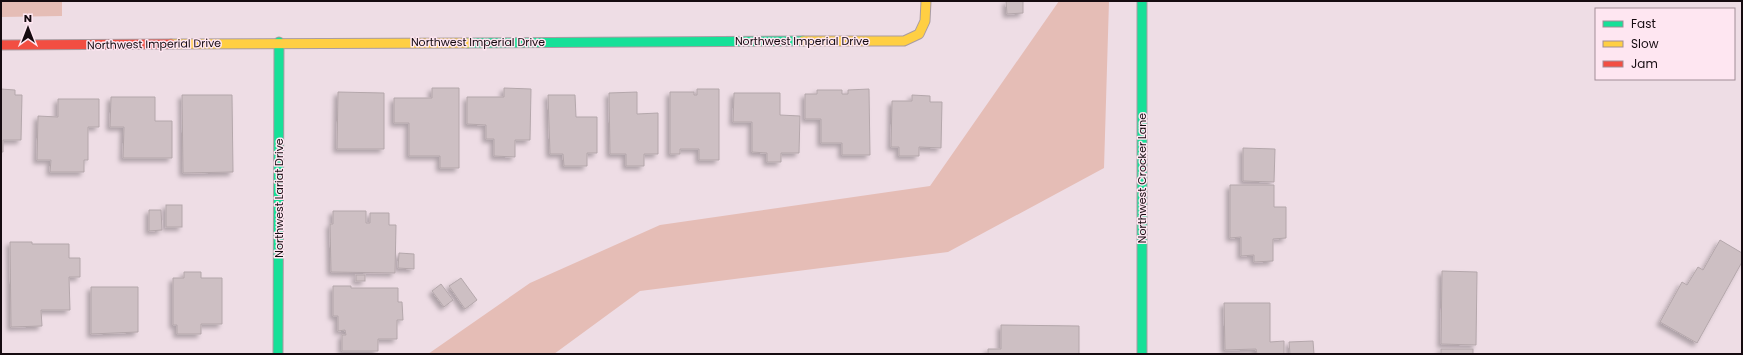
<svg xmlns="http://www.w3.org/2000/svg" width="1743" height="355" font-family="Poppins,sans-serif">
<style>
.green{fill:#e5bdb6}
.building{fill:#cdbfc3;stroke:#b4a7ab;filter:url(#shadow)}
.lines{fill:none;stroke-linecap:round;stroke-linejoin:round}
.fast-casing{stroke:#a99ca2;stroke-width:11}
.slow-casing{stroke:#a99ca2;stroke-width:11}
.jam-casing{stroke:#a99ca2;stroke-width:11}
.fast{stroke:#16e098;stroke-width:9}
.slow{stroke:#ffcf43;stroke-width:9}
.jam{stroke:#f24e42;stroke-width:9}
.labels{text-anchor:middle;stroke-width:3;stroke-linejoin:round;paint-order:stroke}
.street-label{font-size:11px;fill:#150b10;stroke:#fee6f1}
</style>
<defs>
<filter id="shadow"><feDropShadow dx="-3.5" dy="3.5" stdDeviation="2" flood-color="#0004"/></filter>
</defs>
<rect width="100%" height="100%" fill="#eedde5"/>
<g class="green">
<path d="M 1,1 L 62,1 L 62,16 L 1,17 Z"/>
<path d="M 1059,1 L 1109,1 L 1104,168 L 948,252 L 640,291 L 554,354 L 428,354 L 530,283 L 660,225 L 930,186 Z"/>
</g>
<g class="building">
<path d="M 1006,1 L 1023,1 L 1023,13 L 1007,14 Z"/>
<path d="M 432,88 L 459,88 L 459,168 L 440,168 L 440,156 L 409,156 L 409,123 L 394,123 L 394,98 L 432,98 Z"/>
<path d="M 504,88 L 531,89 L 530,140 L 515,140 L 515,157 L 494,156 L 494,139 L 486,139 L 486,125 L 467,124 L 467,97 L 504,97 Z"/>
<path d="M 1,89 L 15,90 L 15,95 L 22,95 L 21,140 L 3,140 L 3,152 L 1,152 Z"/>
<path d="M 697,89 L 719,89 L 719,160 L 699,160 L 699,149 L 680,149 L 680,154 L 670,154 L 670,92 L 694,92 L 694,95 L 697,95 Z"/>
<path d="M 869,89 L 870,155 L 842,155 L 842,143 L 821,143 L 821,119 L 805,119 L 805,94 L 817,94 L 817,90 L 842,90 L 842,94 L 848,94 L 848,90 Z"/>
<path d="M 338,92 L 384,93 L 384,149 L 337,149 Z"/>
<path d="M 637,92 L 637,114 L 658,113 L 658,154 L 644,154 L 644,166 L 626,166 L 626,154 L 610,154 L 609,93 Z"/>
<path d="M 734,93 L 780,93 L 780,115 L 800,116 L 799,153 L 781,153 L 781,162 L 767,162 L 767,153 L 752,152 L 752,122 L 733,122 Z"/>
<path d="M 182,95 L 232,95 L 233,172 L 183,173 Z"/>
<path d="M 548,95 L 575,95 L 576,117 L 597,117 L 597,153 L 587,153 L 587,166 L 564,166 L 563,154 L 550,154 Z"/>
<path d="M 912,95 L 930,96 L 930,102 L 942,102 L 941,148 L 919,147 L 919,156 L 899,156 L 899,147 L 891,147 L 892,101 L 912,101 Z"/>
<path d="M 111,97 L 155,97 L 155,121 L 172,121 L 172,158 L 123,158 L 124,127 L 110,127 Z"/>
<path d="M 58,99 L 99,99 L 99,127 L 88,127 L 88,160 L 84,160 L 84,172 L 50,172 L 51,160 L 37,160 L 38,116 L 58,117 Z"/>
<path d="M 1243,148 L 1275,149 L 1274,182 L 1243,181 Z"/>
<path d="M 1230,185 L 1274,185 L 1274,207 L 1286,207 L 1286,238 L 1273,239 L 1273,261 L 1254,262 L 1254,255 L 1241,256 L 1241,237 L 1230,238 Z"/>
<rect x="166" y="205" width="16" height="22"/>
<path d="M 149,210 L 161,210 L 162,230 L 149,231 Z"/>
<path d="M 333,211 L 366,211 L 366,223 L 370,223 L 370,213 L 389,213 L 389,225 L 396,225 L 395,273 L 331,272 L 330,224 L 333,224 Z"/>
<path d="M 1720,240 L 1742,253 L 1742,262 L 1697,343 L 1660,322 L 1682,282 L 1687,285 L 1698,267 L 1703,270 Z"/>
<path d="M 10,242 L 32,242 L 32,244 L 69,244 L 69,258 L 80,258 L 80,277 L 69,277 L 70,310 L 41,310 L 42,326 L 11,327 Z"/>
<path d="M 399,253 L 414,254 L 414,269 L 398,268 Z"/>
<path d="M 1442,271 L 1477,272 L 1476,345 L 1441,344 Z"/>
<path d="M 184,272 L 201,272 L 201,278 L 222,278 L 222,324 L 201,324 L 201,334 L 177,334 L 177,325 L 173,325 L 173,278 L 184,278 Z"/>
<rect x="356" y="275" width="9" height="6"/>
<path d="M 461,278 L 477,300 L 465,309 L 449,286 Z"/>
<path d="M 441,284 L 453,300 L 444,307 L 432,291 Z"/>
<path d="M 333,286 L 351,286 L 351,288 L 398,288 L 398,302 L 402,302 L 403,320 L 397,320 L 397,339 L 378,339 L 378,351 L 342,351 L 342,335 L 346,335 L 345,330 L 338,331 L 338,316 L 333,316 Z"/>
<path d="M 91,287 L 138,287 L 138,332 L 91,334 Z"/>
<path d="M 1224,303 L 1270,303 L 1270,342 L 1284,341 L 1284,354 L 1257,354 L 1256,349 L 1225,350 Z"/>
<path d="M 1001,325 L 1079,326 L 1079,354 L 988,354 L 988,349 L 1001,349 Z"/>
<path d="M 1313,341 L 1314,354 L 1290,354 L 1289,342 Z"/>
<rect x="1441" y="349" width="32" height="5"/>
</g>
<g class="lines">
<defs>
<g id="fast">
<path d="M 1142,1 L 1142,354"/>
<path d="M 468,43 L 803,41"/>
<path d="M 278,354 L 279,42"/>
</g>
<g id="slow">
<path d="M 803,41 L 904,41 L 919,34 L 925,21 L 926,1"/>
<path d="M 171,44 L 468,43"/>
</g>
<path id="jam" d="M 1,45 L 171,44"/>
</defs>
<use href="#fast" class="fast-casing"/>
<use href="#slow" class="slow-casing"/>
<use href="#jam" class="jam-casing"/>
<use href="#fast" class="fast"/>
<use href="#slow" class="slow"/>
<use href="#jam" class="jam"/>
</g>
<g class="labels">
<g class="street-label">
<text x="802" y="45">Northwest Imperial Drive</text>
<text x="478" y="46">Northwest Imperial Drive</text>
<text transform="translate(154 44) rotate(-1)" y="4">Northwest Imperial Drive</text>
<text transform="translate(1142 178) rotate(-90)" y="4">Northwest Crocker Lane</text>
<text transform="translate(279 198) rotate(-90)" y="4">Northwest Lariat Drive</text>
</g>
</g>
<rect width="1743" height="355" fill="none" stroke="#150b10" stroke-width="4"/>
<rect x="1595" y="8" width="140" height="72" fill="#fee6f1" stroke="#a18e97"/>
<rect x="1603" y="21" width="20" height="6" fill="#16e098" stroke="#a18e97"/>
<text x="1631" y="28" font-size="12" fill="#150b10">Fast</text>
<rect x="1603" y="41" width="20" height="6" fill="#ffcf43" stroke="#a18e97"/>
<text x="1631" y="48" font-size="12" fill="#150b10">Slow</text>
<rect x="1603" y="61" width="20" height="6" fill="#f24e42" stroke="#a18e97"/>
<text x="1631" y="68" font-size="12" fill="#150b10">Jam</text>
<g transform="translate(28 28)" stroke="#fee6f1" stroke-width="3" paint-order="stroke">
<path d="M0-3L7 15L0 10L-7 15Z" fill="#150b10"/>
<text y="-6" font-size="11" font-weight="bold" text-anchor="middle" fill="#150b10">N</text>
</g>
</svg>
